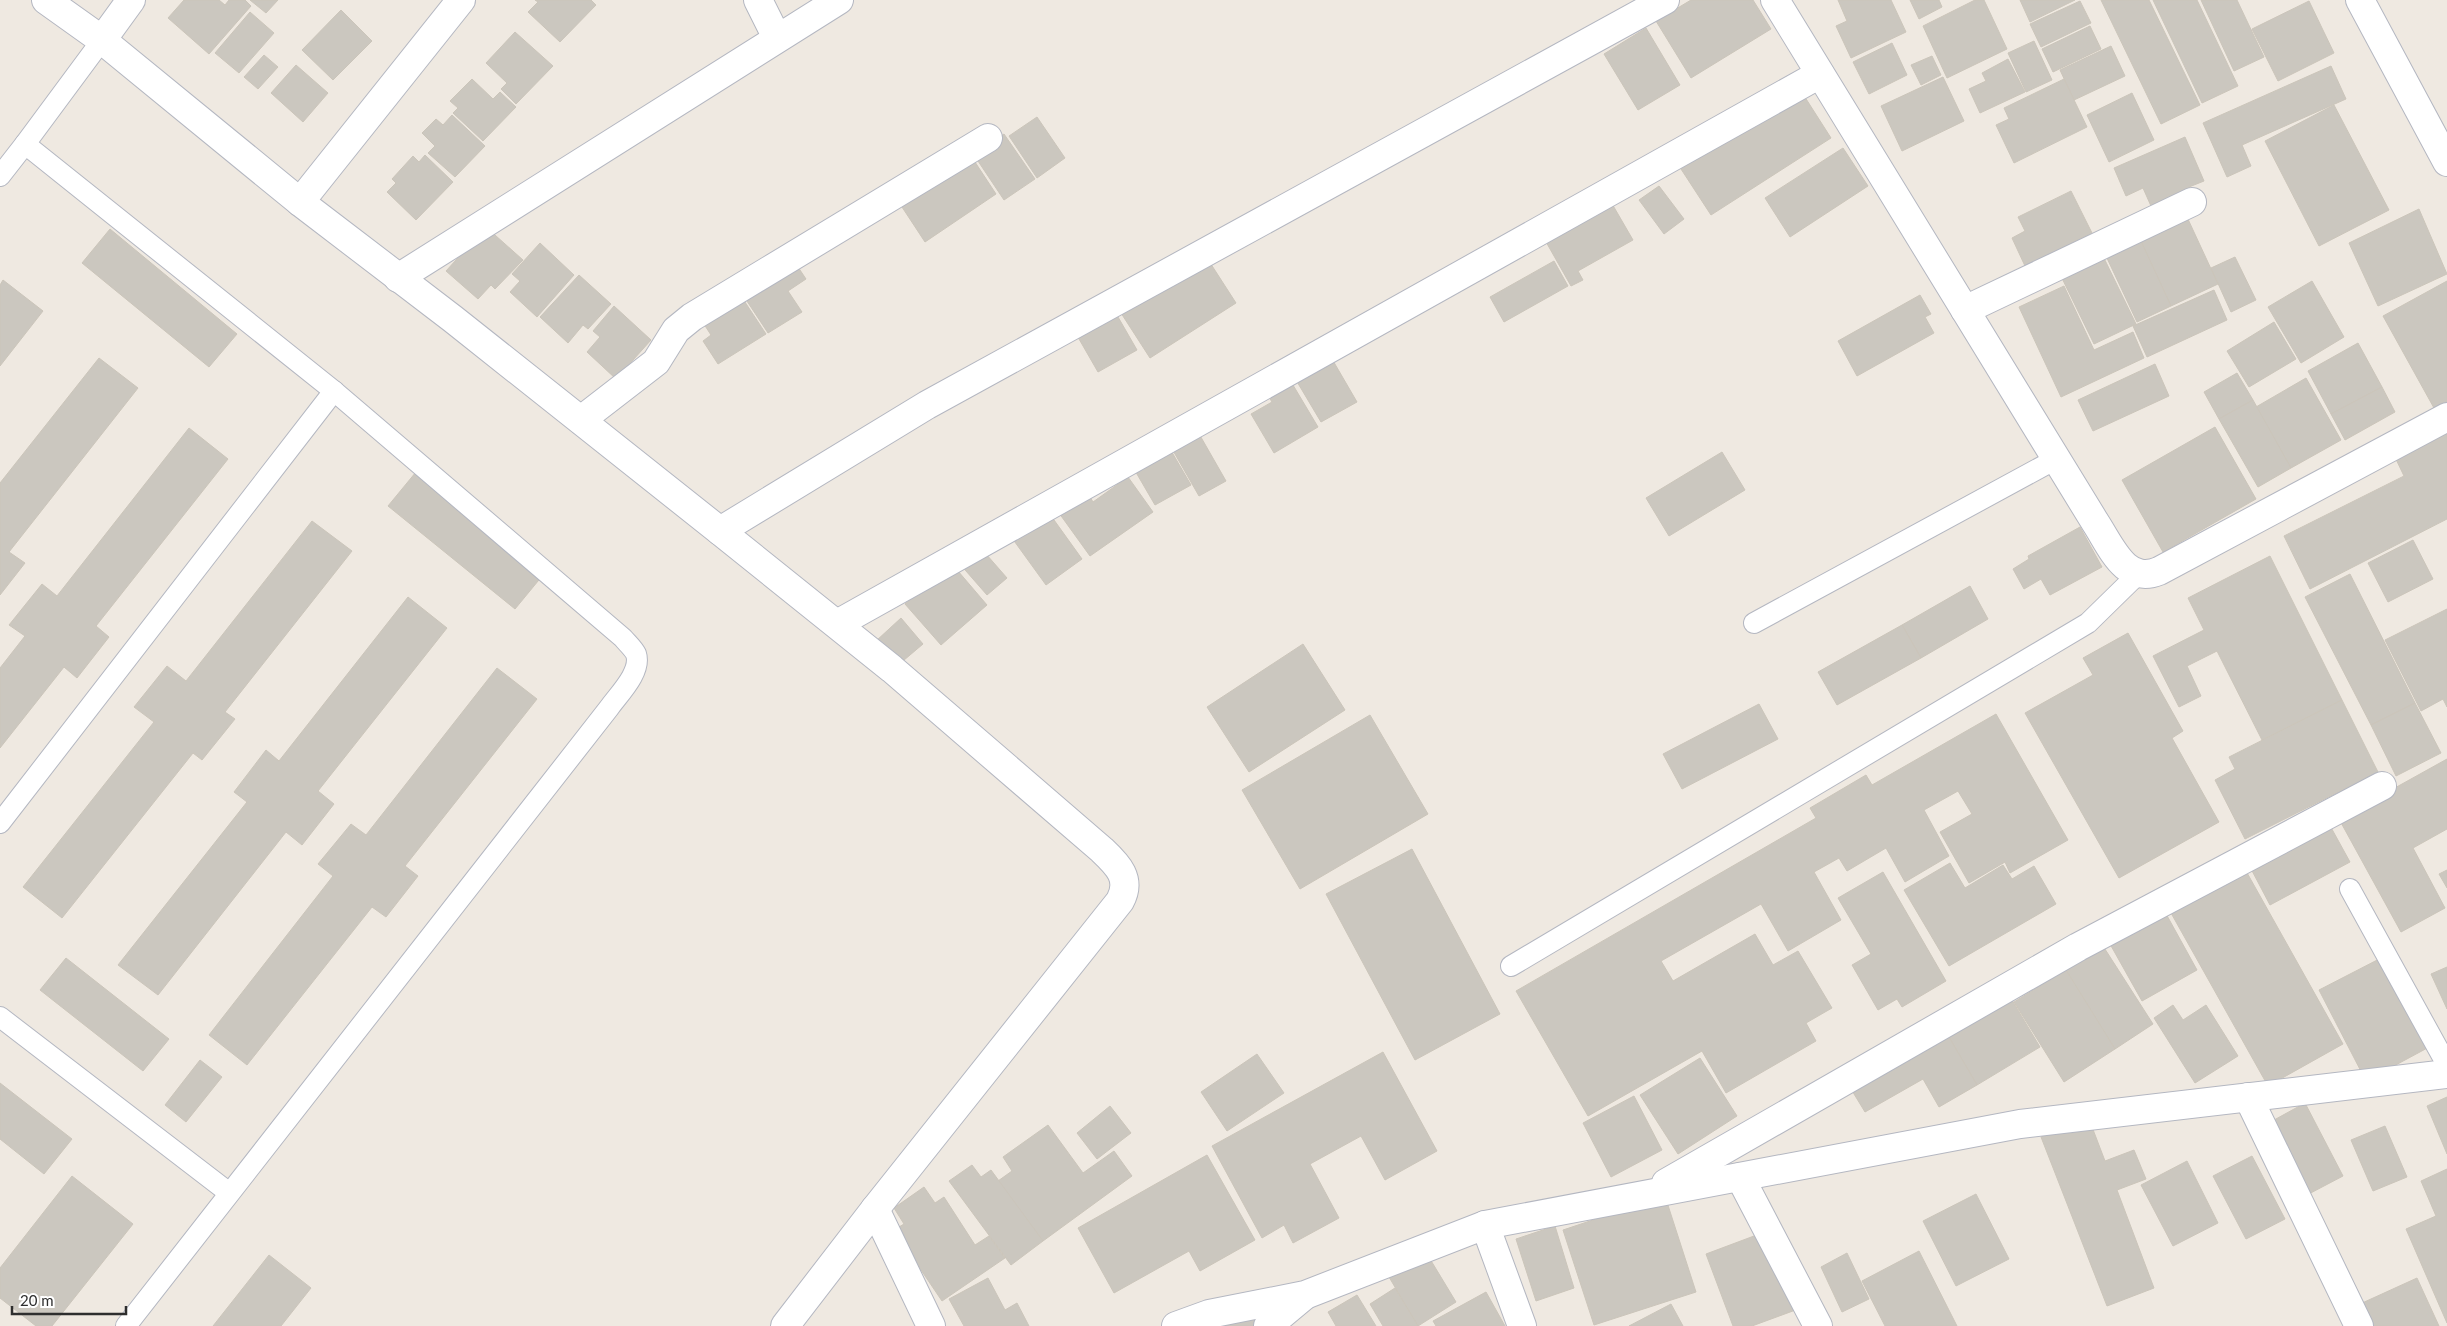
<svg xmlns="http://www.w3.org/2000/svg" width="2447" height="1326" font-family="Lato,sans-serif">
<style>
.building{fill:#cbc7bf;stroke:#cbc5ba}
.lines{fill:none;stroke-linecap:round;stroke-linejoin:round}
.service-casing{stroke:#b4b7c1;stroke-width:22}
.minor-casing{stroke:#b4b7c1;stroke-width:30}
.secondary-casing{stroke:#b4b7c1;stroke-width:30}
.service{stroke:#fff;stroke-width:20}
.minor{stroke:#fff;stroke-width:28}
.secondary{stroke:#fff;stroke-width:28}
</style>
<rect width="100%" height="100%" fill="#efe9e1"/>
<g class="building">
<path d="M 184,0 L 219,0 L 225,5 L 229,0 L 245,0 L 251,6 L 209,54 L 168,18 Z"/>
<path d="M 250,0 L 278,0 L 266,13 Z"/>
<path d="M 535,0 L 591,0 L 596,5 L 560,42 L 528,12 L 538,2 Z"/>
<path d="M 1691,0 L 1753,0 L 1771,29 L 1691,78 L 1656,21 Z"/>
<path d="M 1838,0 L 1891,0 L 1906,32 L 1851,58 L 1836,26 L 1847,21 Z"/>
<path d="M 1910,0 L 1939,0 L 1942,7 L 1919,19 Z"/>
<path d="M 1975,0 L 1984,0 L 2007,49 L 1947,78 L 1923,26 Z"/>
<path d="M 2020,0 L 2075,0 L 2030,22 Z"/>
<path d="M 2101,0 L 2149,0 L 2200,105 L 2161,124 Z"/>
<path d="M 2153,0 L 2197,0 L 2238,86 L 2202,103 Z"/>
<path d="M 2201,0 L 2237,0 L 2264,57 L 2234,71 Z"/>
<path d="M 2080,1 L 2091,23 L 2041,47 L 2030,24 Z"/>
<path d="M 2309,1 L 2334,53 L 2278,81 L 2252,29 Z"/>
<path d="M 341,10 L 372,41 L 333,80 L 302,50 Z"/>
<path d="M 250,12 L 274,33 L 239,73 L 215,53 Z"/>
<path d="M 2090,26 L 2101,49 L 2053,72 L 2042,49 Z"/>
<path d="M 1646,28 L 1680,85 L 1638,110 L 1604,54 Z"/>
<path d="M 515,32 L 553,66 L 516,104 L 501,89 L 507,83 L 486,63 Z"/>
<path d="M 2034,41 L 2052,80 L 2026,92 L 2008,53 Z"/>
<path d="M 1892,43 L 1907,75 L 1869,94 L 1853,62 Z"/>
<path d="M 2111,46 L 2125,76 L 2074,100 L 2060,70 Z"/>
<path d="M 264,55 L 278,67 L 258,89 L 244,77 Z"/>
<path d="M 1932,56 L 1941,75 L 1921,85 L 1911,65 Z"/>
<path d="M 2008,59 L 2025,92 L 1980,113 L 1969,89 L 1986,81 L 1982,73 Z"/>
<path d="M 296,65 L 328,93 L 303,122 L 271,93 Z"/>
<path d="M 2331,66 L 2346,99 L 2242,145 L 2251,166 L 2227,177 L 2203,123 Z"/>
<path d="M 1943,77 L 1964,121 L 1902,151 L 1881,106 Z"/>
<path d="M 472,79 L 493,99 L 500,92 L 516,107 L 483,141 L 453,113 L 458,108 L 450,101 Z"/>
<path d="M 2064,79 L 2087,127 L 2014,163 L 1996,125 L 2009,119 L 2004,108 Z"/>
<path d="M 1801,91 L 1831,138 L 1711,215 L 1681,169 Z"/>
<path d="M 2132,93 L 2154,140 L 2109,162 L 2087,115 Z"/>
<path d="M 2334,105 L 2389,210 L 2319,246 L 2265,141 Z"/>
<path d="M 452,115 L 485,146 L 455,177 L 428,153 L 435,146 L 422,133 L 436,119 L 443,125 Z"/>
<path d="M 1037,117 L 1065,158 L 1037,178 L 1009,136 Z"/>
<path d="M 1004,134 L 1035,179 L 1004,200 L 974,155 Z"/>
<path d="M 2185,137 L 2204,181 L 2189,187 L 2194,197 L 2170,208 L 2165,199 L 2151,206 L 2143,188 L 2126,196 L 2114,168 Z"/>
<path d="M 1843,148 L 1868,186 L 1790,237 L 1765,198 Z"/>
<path d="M 425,155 L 453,182 L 416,220 L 387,192 L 396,183 L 392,179 L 413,156 L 419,162 Z"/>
<path d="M 973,159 L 996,194 L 925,242 L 902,207 Z"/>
<path d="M 1659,186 L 1684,219 L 1664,234 L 1639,200 Z"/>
<path d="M 2071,191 L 2092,233 L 2025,266 L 2012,238 L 2025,231 L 2018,217 Z"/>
<path d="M 1611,202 L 1633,240 L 1578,271 L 1583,280 L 1571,286 L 1541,233 Z"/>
<path d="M 2419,209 L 2447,274 L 2378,306 L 2349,243 Z"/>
<path d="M 2187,217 L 2218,284 L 2171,306 L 2140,239 Z"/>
<path d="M 486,227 L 523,260 L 495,289 L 491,285 L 478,299 L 446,271 Z"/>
<path d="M 110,229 L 237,334 L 209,367 L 82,263 Z"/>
<path d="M 2140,239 L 2171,306 L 2137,322 L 2106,256 Z"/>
<path d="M 540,243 L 574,275 L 537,317 L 510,292 L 520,281 L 512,274 Z"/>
<path d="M 2101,252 L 2136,324 L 2094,344 L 2059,272 Z"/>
<path d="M 2235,257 L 2256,300 L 2231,312 L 2211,268 Z"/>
<path d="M 1207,258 L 1236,303 L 1150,358 L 1121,313 Z"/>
<path d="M 794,261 L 806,279 L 788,291 L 802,312 L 768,333 L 743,295 Z"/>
<path d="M 1554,261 L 1568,286 L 1504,322 L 1490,297 Z"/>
<path d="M 579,275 L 611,304 L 588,329 L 583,325 L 568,343 L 540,317 Z"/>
<path d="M 3,280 L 43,311 L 0,366 L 0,285 Z"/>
<path d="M 2312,281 L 2344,337 L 2301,363 L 2268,307 Z"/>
<path d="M 2447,281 L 2447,412 L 2439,417 L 2383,316 Z"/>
<path d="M 2064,286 L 2094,350 L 2133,332 L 2144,358 L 2061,397 L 2019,307 Z"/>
<path d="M 2214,290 L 2227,320 L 2147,357 L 2133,326 Z"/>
<path d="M 1920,295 L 1931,314 L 1925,317 L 1934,333 L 1857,376 L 1838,341 Z"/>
<path d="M 741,296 L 766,334 L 718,364 L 703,341 L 711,335 L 702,321 Z"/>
<path d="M 614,306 L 651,340 L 616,379 L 587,352 L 600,337 L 593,331 Z"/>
<path d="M 1114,310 L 1137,350 L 1098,372 L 1075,332 Z"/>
<path d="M 2274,322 L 2296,359 L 2249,387 L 2227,351 Z"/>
<path d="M 2358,343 L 2382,387 L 2331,414 L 2308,371 Z"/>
<path d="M 99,358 L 138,388 L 9,552 L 25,563 L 0,595 L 0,483 Z"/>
<path d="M 1332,359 L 1357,402 L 1321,422 L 1296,380 Z"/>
<path d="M 2155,364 L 2169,396 L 2093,431 L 2078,400 Z"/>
<path d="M 2237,373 L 2253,400 L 2219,419 L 2204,392 Z"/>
<path d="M 2306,378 L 2341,440 L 2291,468 L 2256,407 Z"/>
<path d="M 1290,380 L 1318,427 L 1274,453 L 1251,414 L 1272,402 L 1267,394 Z"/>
<path d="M 2382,387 L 2395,412 L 2345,440 L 2331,414 Z"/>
<path d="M 2253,400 L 2291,468 L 2258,487 L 2219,419 Z"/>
<path d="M 1194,425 L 1226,481 L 1199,496 L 1167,440 Z"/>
<path d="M 2215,427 L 2256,499 L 2163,552 L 2122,480 Z"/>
<path d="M 189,428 L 228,459 L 96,626 L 109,637 L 77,678 L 64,667 L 0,748 L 0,668 L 25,636 L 9,625 L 42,584 L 57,596 Z"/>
<path d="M 2447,428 L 2447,519 L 2310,589 L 2284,536 L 2404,476 L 2394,455 Z"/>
<path d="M 1166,442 L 1191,485 L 1155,505 L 1130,462 Z"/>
<path d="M 1722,452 L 1745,490 L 1669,536 L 1646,498 Z"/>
<path d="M 416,472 L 543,575 L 515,609 L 388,506 Z"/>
<path d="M 1128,477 L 1153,512 L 1090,556 L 1059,513 L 1087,492 L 1093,502 Z"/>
<path d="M 1049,513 L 1082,559 L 1046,585 L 1012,538 Z"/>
<path d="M 312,521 L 352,551 L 225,712 L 235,719 L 202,760 L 193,753 L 62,918 L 23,887 L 154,722 L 134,707 L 167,666 L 186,681 Z"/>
<path d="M 2080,527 L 2102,567 L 2050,595 L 2041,579 L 2024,589 L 2013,569 L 2029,559 L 2028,556 Z"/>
<path d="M 2413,540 L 2433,579 L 2388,602 L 2368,563 Z"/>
<path d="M 979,546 L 1007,578 L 987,595 L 959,563 Z"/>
<path d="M 2270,556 L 2342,700 L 2262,740 L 2217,651 L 2187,666 L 2201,696 L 2179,707 L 2153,656 L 2204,630 L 2188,598 Z"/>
<path d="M 952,564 L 987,605 L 941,645 L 905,604 Z"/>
<path d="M 2350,574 L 2415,703 L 2371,725 L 2305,597 Z"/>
<path d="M 1970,586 L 1988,619 L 1921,658 L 1902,625 Z"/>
<path d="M 408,597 L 447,628 L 318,791 L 334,804 L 302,845 L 286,832 L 158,995 L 118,965 L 247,802 L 234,792 L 266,750 L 279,761 Z"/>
<path d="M 2447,609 L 2447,707 L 2443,699 L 2421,711 L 2385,640 Z"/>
<path d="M 901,618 L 923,644 L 897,666 L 876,641 Z"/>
<path d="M 1902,625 L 1921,658 L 1837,705 L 1818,672 Z"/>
<path d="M 2128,633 L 2183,731 L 2172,738 L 2219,822 L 2119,878 L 2025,713 L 2093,675 L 2083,658 Z"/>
<path d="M 1303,644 L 1345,710 L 1249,772 L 1207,707 Z"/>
<path d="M 497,668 L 537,699 L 405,866 L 418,876 L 386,917 L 372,907 L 247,1065 L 209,1035 L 333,876 L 318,864 L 351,824 L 366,835 Z"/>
<path d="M 2342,700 L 2378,772 L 2245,839 L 2215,780 L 2235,769 L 2229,757 Z"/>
<path d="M 2415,703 L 2441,753 L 2396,776 L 2371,725 Z"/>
<path d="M 1759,704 L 1778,739 L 1682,789 L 1663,754 Z"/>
<path d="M 1996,714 L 2068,840 L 2010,873 L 2005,862 L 1969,883 L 1940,832 L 1972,814 L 1958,791 L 1924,810 L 1949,856 L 1905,882 L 1886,848 L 1847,871 L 1839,858 L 1814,872 L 1841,920 L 1788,951 L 1761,904 L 1661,961 L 1673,981 L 1755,934 L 1773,965 L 1798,951 L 1832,1008 L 1806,1023 L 1816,1041 L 1726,1093 L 1702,1051 L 1588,1116 L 1516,991 L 1816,818 L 1810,808 L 1866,775 L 1872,785 Z"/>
<path d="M 1370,715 L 1428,814 L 1300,889 L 1242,790 Z"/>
<path d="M 2447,759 L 2447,829 L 2413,848 L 2445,908 L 2401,932 L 2339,819 Z"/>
<path d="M 2328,822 L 2350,862 L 2270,905 L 2249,865 Z"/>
<path d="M 1412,849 L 1500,1014 L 1415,1060 L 1326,894 Z"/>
<path d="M 1950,863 L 1965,888 L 2003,865 L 2012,879 L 2034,866 L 2056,904 L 1949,966 L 1904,890 Z"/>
<path d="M 2447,870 L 2447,888 L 2439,874 Z"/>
<path d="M 2246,871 L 2343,1044 L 2268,1086 L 2171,913 Z"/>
<path d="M 1883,872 L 1946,981 L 1902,1007 L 1897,999 L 1878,1010 L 1852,965 L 1871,954 L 1838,898 Z"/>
<path d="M 2165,912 L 2197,970 L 2142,1001 L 2110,944 Z"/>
<path d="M 2103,946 L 2153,1024 L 2115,1049 L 2066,970 Z"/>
<path d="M 2385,956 L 2431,1046 L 2366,1081 L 2319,990 Z"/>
<path d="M 66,958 L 169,1039 L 143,1071 L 40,990 Z"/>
<path d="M 2447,967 L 2447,1009 L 2431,974 Z"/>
<path d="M 2066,970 L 2115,1049 L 2064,1082 L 2014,1002 Z"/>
<path d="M 2009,995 L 2040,1047 L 1977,1085 L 1946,1032 Z"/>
<path d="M 2173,1005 L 2183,1020 L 2206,1005 L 2238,1056 L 2195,1083 L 2154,1018 Z"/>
<path d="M 1946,1032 L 1977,1085 L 1939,1107 L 1923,1079 L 1865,1112 L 1851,1089 Z"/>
<path d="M 1383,1052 L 1437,1151 L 1385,1180 L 1361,1136 L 1310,1164 L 1339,1218 L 1293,1243 L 1284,1225 L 1262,1238 L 1212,1146 Z"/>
<path d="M 1257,1054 L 1284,1093 L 1227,1131 L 1201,1092 Z"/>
<path d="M 1700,1058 L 1737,1116 L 1678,1154 L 1640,1095 Z"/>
<path d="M 200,1060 L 222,1077 L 186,1122 L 165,1105 Z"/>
<path d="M 0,1083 L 72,1139 L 44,1174 L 0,1139 Z"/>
<path d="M 1634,1096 L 1662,1150 L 1611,1177 L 1583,1123 Z"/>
<path d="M 2447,1097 L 2447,1154 L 2427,1106 Z"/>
<path d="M 2305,1103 L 2343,1176 L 2303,1197 L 2265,1125 Z"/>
<path d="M 1110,1106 L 1131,1133 L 1097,1159 L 1077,1133 Z"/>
<path d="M 2089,1119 L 2105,1161 L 2134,1150 L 2146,1179 L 2117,1190 L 2154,1288 L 2107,1306 L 2041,1137 Z"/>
<path d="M 1048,1125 L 1083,1173 L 1114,1151 L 1132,1176 L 1043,1241 L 998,1181 L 1012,1171 L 1003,1157 Z"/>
<path d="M 2385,1126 L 2407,1177 L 2373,1191 L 2351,1140 Z"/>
<path d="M 1207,1155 L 1255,1240 L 1200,1271 L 1189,1251 L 1114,1293 L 1078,1228 Z"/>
<path d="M 2252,1156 L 2285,1219 L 2246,1239 L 2213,1176 Z"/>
<path d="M 2187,1161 L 2218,1223 L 2173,1246 L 2141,1185 Z"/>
<path d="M 972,1165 L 981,1177 L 991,1170 L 1043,1241 L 1011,1265 L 949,1181 Z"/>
<path d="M 2447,1169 L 2447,1323 L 2406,1229 L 2436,1216 L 2421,1181 Z"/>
<path d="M 72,1176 L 133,1224 L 52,1326 L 36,1326 L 0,1298 L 0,1268 Z"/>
<path d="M 924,1187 L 935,1203 L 944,1197 L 975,1245 L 989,1236 L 1005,1258 L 942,1301 L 894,1230 L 904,1224 L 894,1208 Z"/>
<path d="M 1976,1194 L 2009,1259 L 1956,1286 L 1923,1221 Z"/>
<path d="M 1665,1196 L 1696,1292 L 1594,1325 L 1563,1230 Z"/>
<path d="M 1555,1226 L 1574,1288 L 1536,1301 L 1516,1239 Z"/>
<path d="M 1762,1233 L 1801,1308 L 1752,1326 L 1733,1326 L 1706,1254 Z"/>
<path d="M 1919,1251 L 1957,1326 L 1885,1326 L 1862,1281 Z"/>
<path d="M 1847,1253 L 1869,1299 L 1842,1312 L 1821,1267 Z"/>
<path d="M 1427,1254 L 1456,1302 L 1418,1326 L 1389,1277 Z"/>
<path d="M 269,1255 L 311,1288 L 281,1326 L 213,1326 Z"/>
<path d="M 988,1278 L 1005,1310 L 1017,1303 L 1029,1326 L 964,1326 L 949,1299 Z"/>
<path d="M 2417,1278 L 2439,1326 L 2370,1326 L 2360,1304 Z"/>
<path d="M 1395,1288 L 1418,1326 L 1383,1326 L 1370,1304 Z"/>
<path d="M 1486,1292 L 1505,1326 L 1436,1326 L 1433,1321 Z"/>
<path d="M 1357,1295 L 1376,1326 L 1336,1326 L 1328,1312 Z"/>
<path d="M 1671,1304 L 1683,1326 L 1629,1326 Z"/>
<path d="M 1260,1308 L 1262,1326 L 1211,1326 Z"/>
</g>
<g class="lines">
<defs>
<g id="service">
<path d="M 25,144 L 102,40"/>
<path d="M 0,176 L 25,144 L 334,391 L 623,638 C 627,643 633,648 636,654 C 642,672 618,695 609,708 L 126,1326"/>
<path d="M 1754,623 L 2056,459"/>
<path d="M 0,823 L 334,391"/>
<path d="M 2350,889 L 2447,1065"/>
<path d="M 1511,966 L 2088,623 L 2137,575"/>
<path d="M 0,1017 L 228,1192"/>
</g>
<g id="minor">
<path d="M 46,0 L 102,40 L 300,202 L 453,319 L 720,531 L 892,669 L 1102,850 C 1118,865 1132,879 1120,901 L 875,1209 L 785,1326"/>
<path d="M 758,0 L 777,38"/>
<path d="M 1775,0 L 2095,522 C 2111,546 2125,585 2159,571 L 2447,417"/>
<path d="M 102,40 L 131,0"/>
<path d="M 300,202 L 461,0"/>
<path d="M 398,278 L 839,0"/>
<path d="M 1965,310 L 2192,202"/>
<path d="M 581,420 L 656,362 L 676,330 L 692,317 L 988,138"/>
<path d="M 720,531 L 927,405 L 1665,0"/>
<path d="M 837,624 L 1820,74"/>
<path d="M 2248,1097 L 2359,1326"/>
<path d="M 1740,1177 L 1818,1326"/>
<path d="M 1666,1183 L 2078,947 L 2382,786"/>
<path d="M 875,1209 L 931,1326"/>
<path d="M 1485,1225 L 1522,1326"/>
<path d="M 1176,1326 L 1209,1314 L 1305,1295 L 1485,1225 L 2020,1124 L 2447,1074"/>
<path d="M 1268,1326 L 1304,1296"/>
</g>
<path id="secondary" d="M 2360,0 L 2447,162"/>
</defs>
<use href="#service" class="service-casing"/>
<use href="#minor" class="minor-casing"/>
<use href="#secondary" class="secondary-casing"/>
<use href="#service" class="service"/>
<use href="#minor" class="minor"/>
<use href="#secondary" class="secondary"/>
</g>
<path d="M12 1306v8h114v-8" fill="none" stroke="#2e2e2e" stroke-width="2.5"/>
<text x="20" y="1306" font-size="15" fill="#2e2e2e" stroke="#ffffff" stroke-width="4" paint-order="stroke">20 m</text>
</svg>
